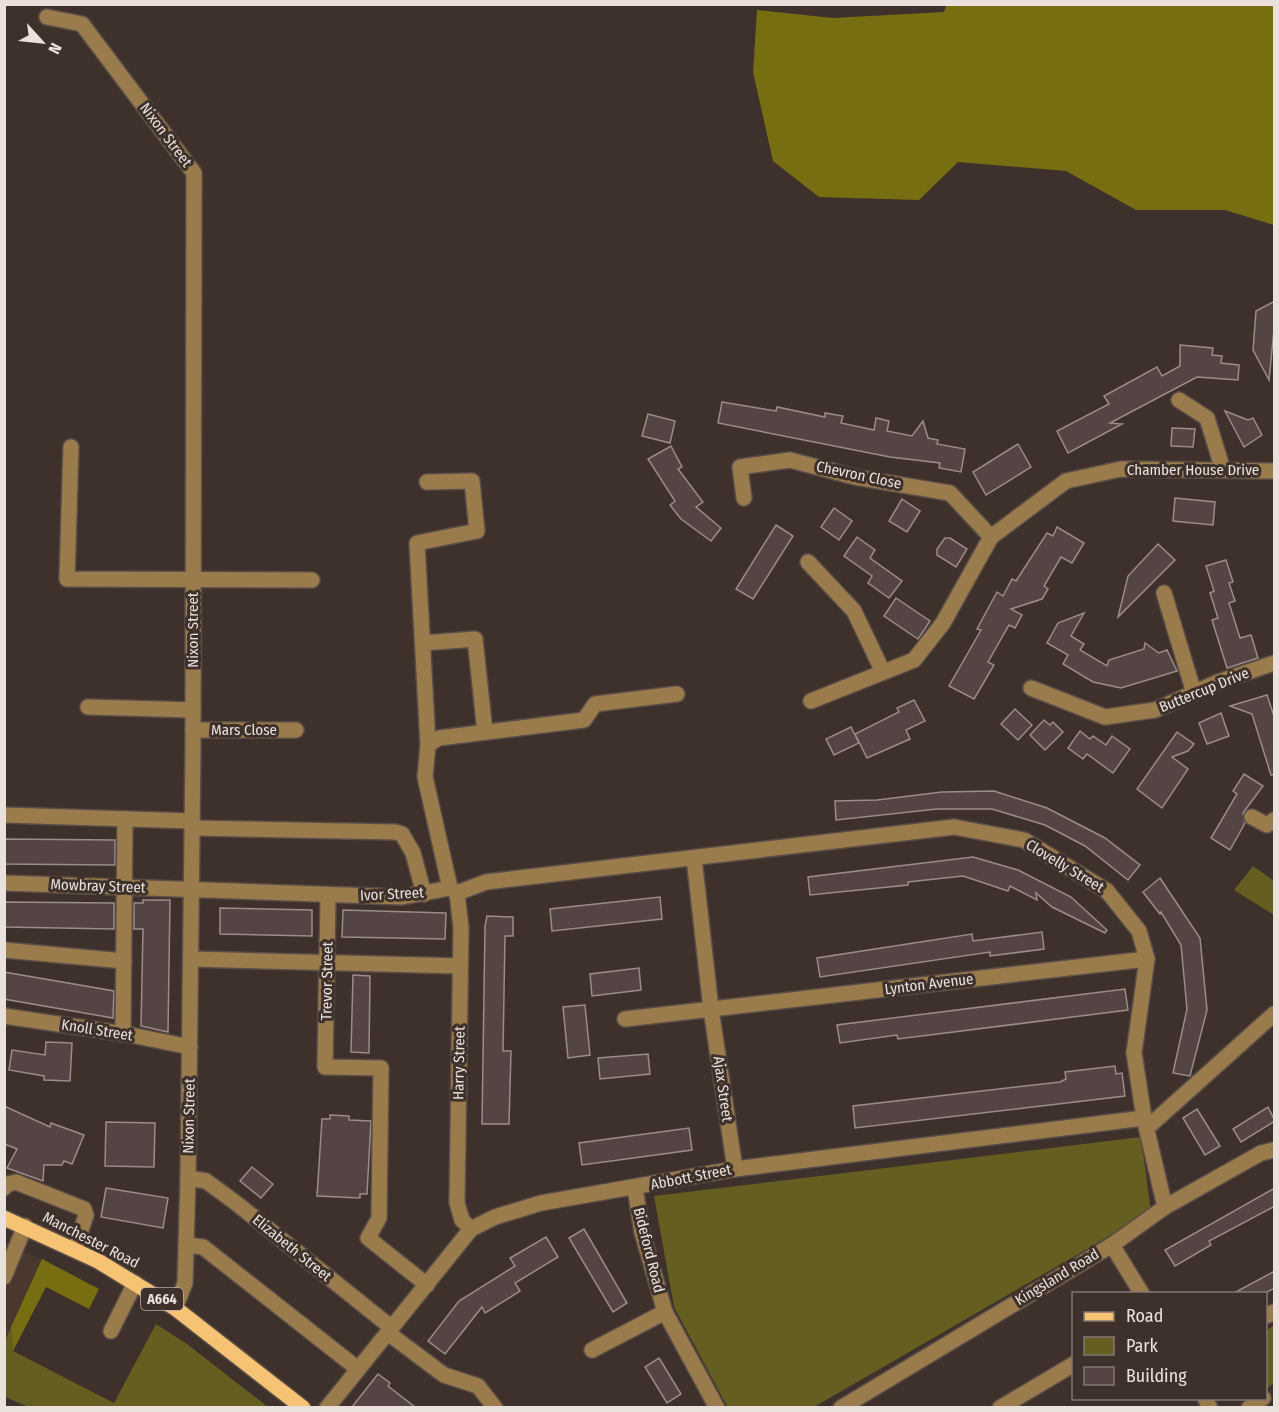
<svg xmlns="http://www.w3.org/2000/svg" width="1279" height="1412" font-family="'Fira Sans Condensed',sans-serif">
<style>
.built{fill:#4a372d}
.green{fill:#645e20}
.forest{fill:#766e11}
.building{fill:#544444;stroke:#9d8b8a;stroke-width:1.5}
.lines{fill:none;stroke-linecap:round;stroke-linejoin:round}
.minor-casing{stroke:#5a4d47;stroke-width:18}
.major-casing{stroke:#5a4d47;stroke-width:18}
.minor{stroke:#9a7b4c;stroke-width:15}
.major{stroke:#f6c274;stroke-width:15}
.labels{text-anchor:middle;stroke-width:6;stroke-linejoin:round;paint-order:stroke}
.shield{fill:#3e312b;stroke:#b6aca8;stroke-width:1.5}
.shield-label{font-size:14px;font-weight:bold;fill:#eae1dd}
.street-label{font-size:15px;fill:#eae1dd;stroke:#3e312b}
</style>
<rect width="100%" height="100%" fill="#3e312b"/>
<path class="built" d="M 5,1244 L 42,1259 L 5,1342 Z"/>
<g class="green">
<path d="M 1253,866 L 1274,881 L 1274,915 L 1234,890 Z"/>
<path d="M 1141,1137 L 1151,1212 L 814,1407 L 728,1408 L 674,1307 L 654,1196 Z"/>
<path d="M 156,1324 L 187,1344 L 268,1407 L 31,1408 L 5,1397 L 5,1342 L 11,1327 L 13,1351 L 114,1403 Z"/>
<path d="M 1274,1325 L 1274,1383 L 1266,1389 L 1266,1331 Z"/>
</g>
<g class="forest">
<path d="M 947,4 L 1274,5 L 1274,225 L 1225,210 L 1136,210 L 1066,171 L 958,162 L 919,200 L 819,197 L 773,161 L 753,72 L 757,10 L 833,18 L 944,12 Z"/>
<path d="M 42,1259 L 99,1289 L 89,1309 L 46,1287 L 13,1351 L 11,1327 Z"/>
</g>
<g class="building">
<path d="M 1275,301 L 1275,320 L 1269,380 L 1253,350 L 1256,311 Z"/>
<path d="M 1180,345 L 1213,348 L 1212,355 L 1222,356 L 1221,363 L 1239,365 L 1238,380 L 1197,377 L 1110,423 L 1122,424 L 1068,453 L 1057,431 L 1109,404 L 1104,396 L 1157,367 L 1162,376 L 1180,366 Z"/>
<path d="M 722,402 L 776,411 L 777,407 L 825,417 L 825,413 L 843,416 L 841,423 L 874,430 L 876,418 L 889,421 L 887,431 L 912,436 L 923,421 L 928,438 L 938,440 L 937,444 L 965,449 L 961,472 L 939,468 L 940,463 L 890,457 L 718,423 Z"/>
<path d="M 1225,411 L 1248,420 L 1253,418 L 1262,435 L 1244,447 Z"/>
<path d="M 648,414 L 675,421 L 670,443 L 642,436 Z"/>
<path d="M 1172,428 L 1195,429 L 1193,447 L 1171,446 Z"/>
<path d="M 1018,444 L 1031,467 L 986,495 L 973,472 Z"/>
<path d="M 671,446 L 682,467 L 678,469 L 703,502 L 696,507 L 721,528 L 711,541 L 681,519 L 670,505 L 675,501 L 648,459 Z"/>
<path d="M 1175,498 L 1215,502 L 1213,525 L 1173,521 Z"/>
<path d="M 902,499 L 920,511 L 907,532 L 889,521 Z"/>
<path d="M 834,508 L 852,521 L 839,540 L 821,527 Z"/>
<path d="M 776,525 L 793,536 L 753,599 L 736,589 Z"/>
<path d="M 1057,527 L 1084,543 L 1072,563 L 1061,557 L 1044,586 L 1048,589 L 1042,599 L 1011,609 L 1022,615 L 1015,628 L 1009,625 L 988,662 L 994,665 L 974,699 L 949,686 L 981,630 L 977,629 L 997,592 L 1003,596 L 1012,579 L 1016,581 L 1047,533 L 1053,536 Z"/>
<path d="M 857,537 L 875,550 L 870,558 L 902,581 L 889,598 L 868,583 L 872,576 L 844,556 Z"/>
<path d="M 945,538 L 950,538 L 967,549 L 956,567 L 937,555 L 937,549 Z"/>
<path d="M 1158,544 L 1175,560 L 1118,617 L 1128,576 Z"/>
<path d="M 1226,560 L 1233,582 L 1229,583 L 1235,601 L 1229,603 L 1240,638 L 1251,635 L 1258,658 L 1227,668 L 1212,620 L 1218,618 L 1210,593 L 1214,591 L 1206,566 Z"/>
<path d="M 896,598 L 930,621 L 918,639 L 884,616 Z"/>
<path d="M 1084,613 L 1071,636 L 1084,644 L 1080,650 L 1107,666 L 1109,660 L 1144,649 L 1145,643 L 1159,653 L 1167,650 L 1177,671 L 1121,688 L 1093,682 L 1063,664 L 1068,655 L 1047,643 L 1058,623 Z"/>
<path d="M 1267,695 L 1275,719 L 1275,774 L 1271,775 L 1252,714 L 1230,706 Z"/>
<path d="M 914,700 L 925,721 L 906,730 L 910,739 L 867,758 L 855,734 L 899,712 L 897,708 Z"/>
<path d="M 1015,709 L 1032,725 L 1018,740 L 1001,724 Z"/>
<path d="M 1221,713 L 1229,736 L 1207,744 L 1199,723 Z"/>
<path d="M 1044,720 L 1050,725 L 1053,722 L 1063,732 L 1045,750 L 1030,735 Z"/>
<path d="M 851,727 L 859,743 L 834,755 L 826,739 Z"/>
<path d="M 1080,731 L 1090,739 L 1093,736 L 1106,745 L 1112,736 L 1130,749 L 1113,773 L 1087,754 L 1083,759 L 1068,748 Z"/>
<path d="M 1177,732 L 1194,744 L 1188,751 L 1172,757 L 1188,769 L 1162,808 L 1137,789 Z"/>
<path d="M 1244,774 L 1263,786 L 1243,813 L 1245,823 L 1230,850 L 1211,838 L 1237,794 L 1233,791 Z"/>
<path d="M 994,791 L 1047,808 L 1105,838 L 1140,865 L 1128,880 L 1085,846 L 1045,825 L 992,809 L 937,809 L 836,820 L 835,801 L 877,800 L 942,792 Z"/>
<path d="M 4,839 L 115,840 L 115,865 L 4,864 Z"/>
<path d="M 973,857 L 1018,870 L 1071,897 L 1107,930 L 1105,933 L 1052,907 L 1036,893 L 1037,900 L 1010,886 L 1008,891 L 963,876 L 908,882 L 908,885 L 810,895 L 808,877 Z"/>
<path d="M 1160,878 L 1200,938 L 1207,1010 L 1190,1076 L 1173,1073 L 1187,1009 L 1181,945 L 1161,912 L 1160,914 L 1143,892 Z"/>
<path d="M 660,897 L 662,919 L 552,931 L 550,909 Z"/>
<path d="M 143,900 L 170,900 L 168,1032 L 141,1026 L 143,929 L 134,929 L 134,903 L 143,903 Z"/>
<path d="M 4,902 L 114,903 L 114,929 L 4,927 Z"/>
<path d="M 220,908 L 312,910 L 312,936 L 220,934 Z"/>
<path d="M 343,910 L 446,913 L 445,939 L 342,937 Z"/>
<path d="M 487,916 L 513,917 L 513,936 L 505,936 L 503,1051 L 511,1051 L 509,1124 L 482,1124 L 485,926 Z"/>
<path d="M 1042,932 L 1044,949 L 990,956 L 990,952 L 820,977 L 817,958 L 972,934 L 973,941 Z"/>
<path d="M 639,968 L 641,990 L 592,996 L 590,974 Z"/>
<path d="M 4,972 L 114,991 L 113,1018 L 4,999 Z"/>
<path d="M 353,975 L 370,976 L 369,1053 L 351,1052 Z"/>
<path d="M 1125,989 L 1128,1010 L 898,1039 L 897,1035 L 840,1043 L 837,1025 Z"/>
<path d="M 585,1005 L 590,1055 L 568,1058 L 563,1007 Z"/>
<path d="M 46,1042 L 72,1043 L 70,1081 L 44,1080 L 44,1076 L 9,1070 L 12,1050 L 45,1055 Z"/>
<path d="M 648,1054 L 650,1074 L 600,1079 L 598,1058 Z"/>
<path d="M 1115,1066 L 1116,1074 L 1122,1073 L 1125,1096 L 855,1128 L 853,1106 L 1060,1082 L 1066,1079 L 1065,1072 Z"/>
<path d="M 4,1106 L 50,1127 L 51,1123 L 84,1135 L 72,1164 L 64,1161 L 62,1165 L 44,1165 L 43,1181 L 7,1168 L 17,1149 L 4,1144 Z"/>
<path d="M 1268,1107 L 1275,1121 L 1241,1142 L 1233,1129 Z"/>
<path d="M 1197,1109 L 1220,1146 L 1205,1155 L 1183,1118 Z"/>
<path d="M 330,1115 L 349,1116 L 349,1120 L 371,1121 L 367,1194 L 360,1194 L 360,1198 L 317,1196 L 322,1119 L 330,1119 Z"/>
<path d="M 106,1122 L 155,1123 L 154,1167 L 105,1166 Z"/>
<path d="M 689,1128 L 692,1150 L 582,1165 L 579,1143 Z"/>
<path d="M 252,1167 L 273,1184 L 261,1198 L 240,1181 Z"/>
<path d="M 106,1188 L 168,1198 L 163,1228 L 101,1217 Z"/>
<path d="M 1275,1188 L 1275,1206 L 1209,1241 L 1211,1245 L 1175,1266 L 1165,1250 Z"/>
<path d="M 584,1229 L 627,1303 L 613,1312 L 569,1238 Z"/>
<path d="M 546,1237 L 558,1257 L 515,1283 L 520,1291 L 485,1313 L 482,1307 L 445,1354 L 428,1341 L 459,1301 L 515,1266 L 510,1258 Z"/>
<path d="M 1275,1271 L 1275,1288 L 1265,1293 L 1234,1293 Z"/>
<path d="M 659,1358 L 681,1394 L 667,1403 L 645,1367 Z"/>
<path d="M 378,1374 L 390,1383 L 388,1386 L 415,1407 L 352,1407 Z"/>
</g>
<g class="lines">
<defs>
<g id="minor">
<path d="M 47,17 L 82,24 L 194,173 L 193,748 L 188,1178 L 185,1283 L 175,1308"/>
<path d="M 1179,400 L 1207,418 L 1223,470"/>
<path d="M 71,447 L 67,579 L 312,580"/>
<path d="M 427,482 L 472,481 L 477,531 L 417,543 L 428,745"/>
<path d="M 744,498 L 740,467 L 790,460 L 855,477 L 950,493 L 991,537"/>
<path d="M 808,562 L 854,611 L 883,672"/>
<path d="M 1164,593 L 1194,693"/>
<path d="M 423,643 L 475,639 L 485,732"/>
<path d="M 1031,688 L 1105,717 L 1155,710 L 1218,682 L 1274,663"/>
<path d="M 811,701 L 914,660 L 943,623 L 991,537 L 1066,481 L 1121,469 L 1274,471"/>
<path d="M 88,707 L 193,710"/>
<path d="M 193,730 L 296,730"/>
<path d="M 4,815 L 192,821"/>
<path d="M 1252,817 L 1267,825 L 1274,820"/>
<path d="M 192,828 L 395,832 L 402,834 L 413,853 L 424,894"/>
<path d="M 694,858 L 711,1009 L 735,1169"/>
<path d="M 4,883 L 402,897 L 450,888 L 457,893"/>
<path d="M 450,888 L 425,777 L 428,745 L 439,738 L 584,720 L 595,704 L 677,694"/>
<path d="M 457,893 L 486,882 L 954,827 L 1024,840 L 1107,891 L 1139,931 L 1147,959 L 1134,1053 L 1144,1118 L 1165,1207"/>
<path d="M 457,893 L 461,928 L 457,1203 L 462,1220 L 471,1229"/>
<path d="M 328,896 L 325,1067 L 381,1068 L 379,1218 L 368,1238 L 427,1285"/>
<path d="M 4,950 L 124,961"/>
<path d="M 191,959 L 460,966"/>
<path d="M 4,1016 L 126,1034 L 190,1047"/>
<path d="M 625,1019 L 1147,959"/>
<path d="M 123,1034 L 125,819"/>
<path d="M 1147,1128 L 1274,1014"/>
<path d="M 188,1178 L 206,1181 L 236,1203 L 392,1328"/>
<path d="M 4,1188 L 8,1184 L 16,1182 L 84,1209 L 86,1215 L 75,1249"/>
<path d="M 635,1188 L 642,1232 L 665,1312 L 717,1408"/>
<path d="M 186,1245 L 203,1247 L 358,1369"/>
<path d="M 1112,1245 L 1142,1294"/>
<path d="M 4,1277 L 25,1226"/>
<path d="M 1266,1316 L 1274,1312"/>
<path d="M 111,1331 L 135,1283"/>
<path d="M 388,1333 L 444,1375 L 478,1386 L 495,1408"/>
<path d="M 592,1350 L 665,1312"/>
<path d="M 1205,1398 L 1210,1408"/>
<path d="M 327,1408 L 471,1229 L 495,1217 L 541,1203 L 735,1169 L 1144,1118"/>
<path d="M 841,1408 L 1112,1245 L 1165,1207 L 1261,1153 L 1274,1150"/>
<path d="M 1000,1408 L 1074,1364"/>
<path d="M 1249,1408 L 1263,1398"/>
</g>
<path id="major" d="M 4,1218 L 98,1261 L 175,1308 L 303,1408"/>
</defs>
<use href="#minor" class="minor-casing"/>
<use href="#major" class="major-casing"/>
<use href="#minor" class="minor"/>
<use href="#major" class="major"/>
</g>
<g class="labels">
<rect class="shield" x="141" y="1288" width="42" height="22" rx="4.5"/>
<g class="shield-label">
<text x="162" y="1304">A664</text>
</g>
<g class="street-label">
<text transform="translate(166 135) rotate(53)" y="5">Nixon Street</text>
<text x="1193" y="475">Chamber House Drive</text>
<text transform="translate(859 475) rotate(12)" y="5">Chevron Close</text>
<text transform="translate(193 630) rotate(-90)" y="5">Nixon Street</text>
<text transform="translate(1204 690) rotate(-22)" y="5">Buttercup Drive</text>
<text x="244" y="735">Mars Close</text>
<text transform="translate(1065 866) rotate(31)" y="5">Clovelly Street</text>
<text transform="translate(98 886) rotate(2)" y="5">Mowbray Street</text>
<text transform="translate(392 894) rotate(-3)" y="5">Ivor Street</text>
<text transform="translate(327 981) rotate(-89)" y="5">Trevor Street</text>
<text transform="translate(929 984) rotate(-7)" y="5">Lynton Avenue</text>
<text transform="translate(97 1030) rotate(9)" y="5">Knoll Street</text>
<text transform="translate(459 1063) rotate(-89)" y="5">Harry Street</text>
<text transform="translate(723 1089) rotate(82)" y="5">Ajax Street</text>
<text transform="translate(189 1116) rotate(-89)" y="5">Nixon Street</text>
<text transform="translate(691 1177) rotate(-11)" y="5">Abbott Street</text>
<text transform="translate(91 1240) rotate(27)" y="5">Manchester Road</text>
<text transform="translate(292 1248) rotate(39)" y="5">Elizabeth Street</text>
<text transform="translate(649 1250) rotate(76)" y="5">Bideford Road</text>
<text transform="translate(1057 1277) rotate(-31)" y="5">Kingsland Road</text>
</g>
</g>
<rect width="1279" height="1412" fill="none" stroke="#eae1dd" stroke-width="12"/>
<rect x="1072" y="1292" width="195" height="108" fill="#3e312b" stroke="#837772" stroke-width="1.5"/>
<rect x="1084" y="1312" width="30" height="9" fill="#f6c274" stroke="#837772" stroke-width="1.5"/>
<text x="1126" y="1322" font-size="18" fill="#eae1dd">Road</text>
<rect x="1084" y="1337" width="30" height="18" fill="#645e20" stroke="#837772" stroke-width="1.5"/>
<text x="1126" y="1352" font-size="18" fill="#eae1dd">Park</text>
<rect x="1084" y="1367" width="30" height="18" fill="#544444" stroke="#837772" stroke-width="1.5"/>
<text x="1126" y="1382" font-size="18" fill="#eae1dd">Building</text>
<g transform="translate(42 42) rotate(117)" stroke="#3e312b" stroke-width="4.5" paint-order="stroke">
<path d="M0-4.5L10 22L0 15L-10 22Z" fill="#eae1dd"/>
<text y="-9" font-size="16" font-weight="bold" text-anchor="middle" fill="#eae1dd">N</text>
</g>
</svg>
